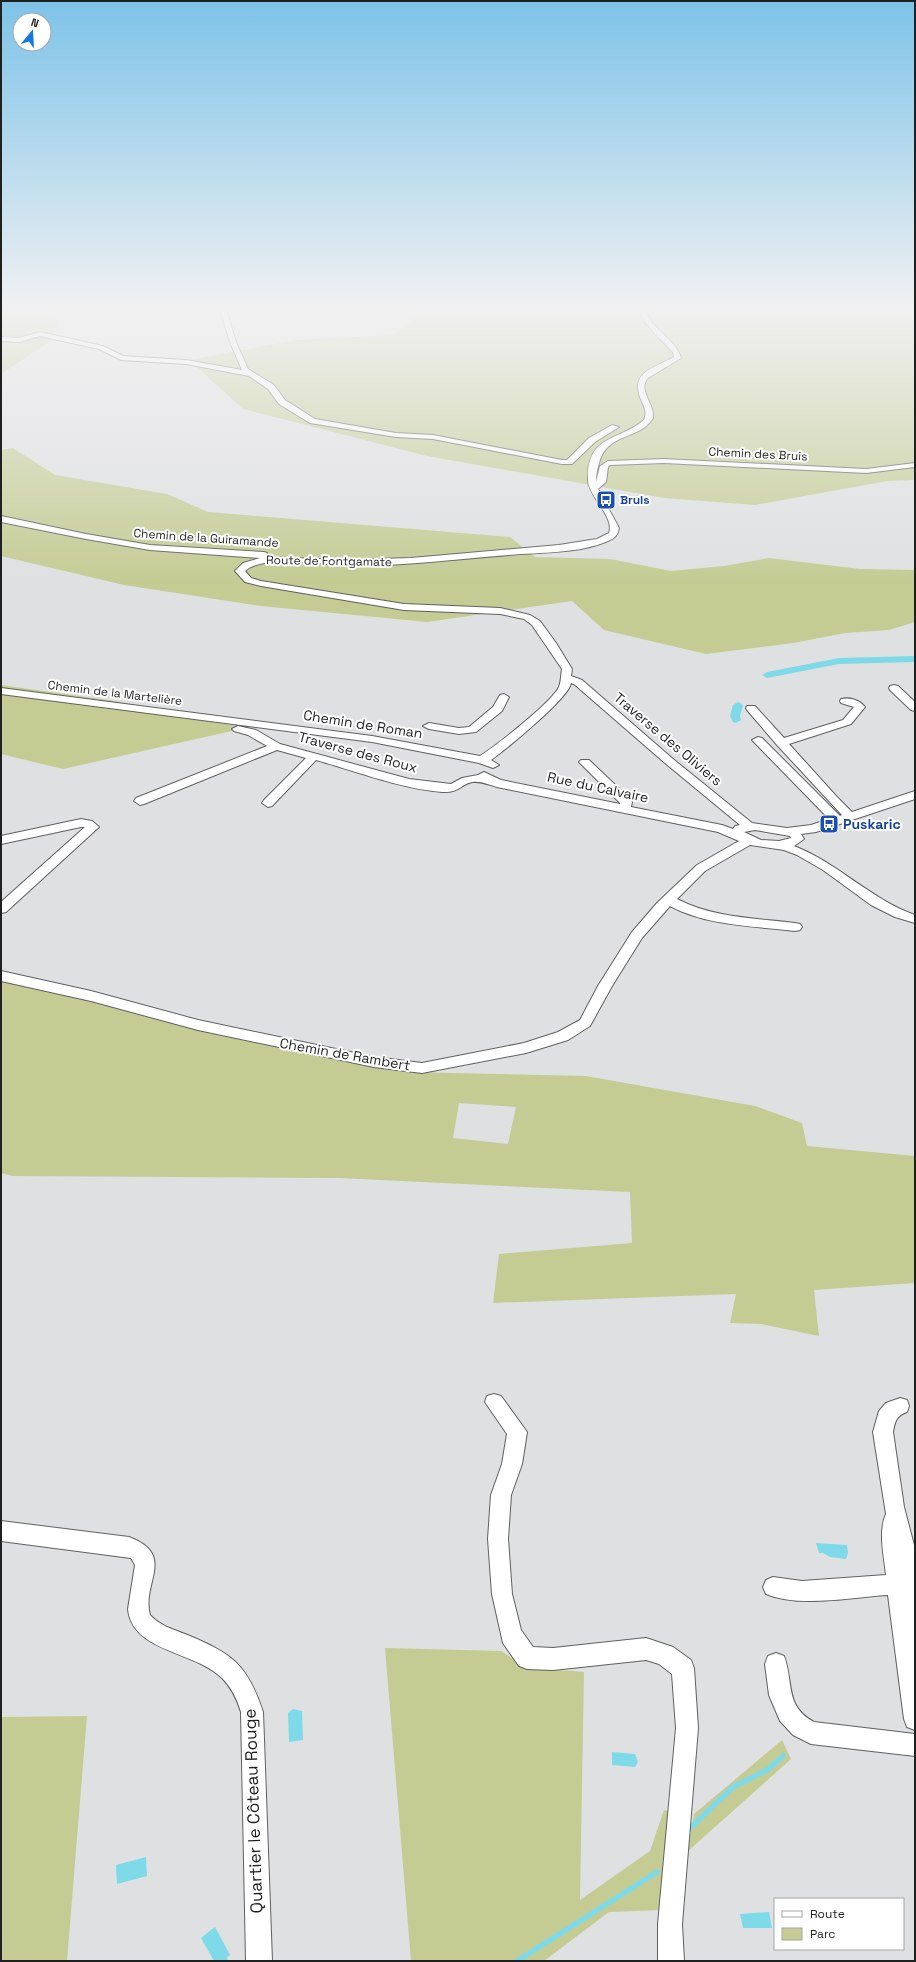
<svg xmlns="http://www.w3.org/2000/svg" width="916" height="1962" font-family="'Space Grotesk',sans-serif">
<style>
.green{fill:#c4cc94;fill-rule:evenodd}
.water{fill:#7edae8}
.lines{fill:none;stroke-linecap:round;stroke-linejoin:round}
.stream{stroke:#7edae8;stroke-width:5.5}
.canal{fill:#7edae8;fill-rule:evenodd}
.minor-casing{stroke:#5f6061;stroke-width:2}
.minor{fill:#fff;fill-rule:evenodd}
.labels{text-anchor:middle;stroke-width:4;stroke-linejoin:round;paint-order:stroke}
.far-street-label{font-size:12px;fill:#1f2020;stroke:#fff}
.far-transit-label{font-size:12px;font-weight:bold;fill:#164399;stroke:#fff;text-anchor:start}
.street-label{font-size:14px;fill:#1f2020;stroke:#fff}
.transit-label{font-size:14px;font-weight:bold;fill:#164399;stroke:#fff;text-anchor:start}
.near-street-label{font-size:17px;fill:#1f2020;stroke:#fff}
</style>
<rect width="100%" height="100%" fill="#dfe0e1"/>
<g class="green">
<path d="M 1,306 L 121,306 L 118,308 L 64,309 L 41,314 L 61,322 L 49,342 L 1,374 Z"/>
<path d="M 419,306 L 915,306 L 915,480 L 887,481 L 755,505 L 664,498 L 427,456 L 243,409 L 189,360 L 296,340 L 394,335 L 427,309 Z"/>
<path d="M 13,448 L 55,475 L 167,494 L 208,512 L 510,537 L 535,557 L 610,559 L 671,571 L 724,566 L 769,558 L 860,569 L 915,570 L 915,622 L 889,630 L 845,633 L 793,643 L 706,654 L 604,630 L 572,601 L 427,622 L 261,606 L 124,585 L 1,556 L 1,450 Z"/>
<path d="M 1,685 L 115,701 L 245,728 L 63,769 L 1,754 Z"/>
<path d="M 1,980 L 335,1060 L 404,1072 L 586,1076 L 755,1106 L 802,1123 L 807,1146 L 915,1156 L 915,1283 L 814,1290 L 819,1336 L 761,1324 L 730,1323 L 736,1294 L 493,1303 L 499,1254 L 632,1243 L 630,1192 L 339,1178 L 13,1176 L 1,1173 ZM 459,1103 L 516,1107 L 508,1144 L 453,1138 Z"/>
<path d="M 385,1648 L 501,1651 C 531,1672 549,1669 584,1672 L 580,1900 L 650,1851 L 664,1810 L 671,1812 L 661,1910 L 609,1912 L 544,1961 L 411,1961 Z"/>
<path d="M 87,1716 L 67,1961 L 1,1961 L 1,1717 Z"/>
<path d="M 782,1740 L 791,1759 L 687,1852 L 694,1814 Z"/>
</g>
<g class="water">
<path d="M 816,1543 L 847,1545 L 848,1553 L 846,1559 L 830,1557 L 823,1553 L 819,1553 Z"/>
<path d="M 293,1709 L 302,1711 L 303,1740 L 289,1742 L 288,1713 Z"/>
<path d="M 612,1752 L 635,1754 L 638,1762 L 635,1767 L 612,1765 Z"/>
<path d="M 146,1857 L 147,1876 L 117,1884 L 116,1865 Z"/>
<path d="M 769,1912 L 772,1928 L 743,1928 L 740,1914 Z"/>
<path d="M 215,1927 L 230,1955 L 227,1957 L 228,1961 L 214,1961 L 201,1938 Z"/>
</g>
<g class="lines">
<g class="stream">
<path d="M 687,1831 L 733,1787 L 767,1770 L 783,1756"/>
<path d="M 517,1961 L 657,1872"/>
</g>
<g class="canal">
<path d="M 915,656 L 915,662 L 839,664 L 767,678 L 762,675 L 767,672 L 839,658 Z"/>
<path d="M 738,702 L 743,705 L 740,716 L 741,720 L 736,723 L 733,722 L 730,716 L 733,705 Z"/>
</g>
<defs>
<g id="minor">
<path d="M 219,306 L 225,306 L 236,342 L 248,369 L 274,385 L 285,400 L 315,419 L 396,433 L 433,435 L 562,460 L 567,460 L 589,438 L 612,425 L 619,427 L 595,442 L 572,464 L 562,464 L 433,439 L 396,437 L 310,423 L 279,404 L 268,389 L 249,376 L 186,364 L 121,360 L 99,349 L 40,336 L 19,342 L 1,341 L 1,337 L 19,338 L 40,332 L 103,346 L 123,356 L 186,360 L 242,370 L 230,342 Z"/>
<path d="M 639,306 L 645,306 C 645,326 676,338 681,358 L 648,378 C 637,390 655,404 653,418 C 640,440 607,432 599,463 C 597,469 596,476 596,482 L 600,466 L 608,461 L 664,459 L 866,469 L 915,463 L 915,467 L 866,473 L 664,463 L 610,465 L 608,467 L 606,482 L 598,489 L 619,528 C 618,535 615,538 608,541 C 578,554 541,552 509,555 C 459,559 408,565 358,566 C 331,566 264,553 245,571 L 251,578 L 261,581 L 404,604 L 500,608 L 530,615 L 540,621 L 556,643 L 572,669 L 571,676 L 582,680 L 673,759 L 752,823 L 787,828 L 811,825 L 829,819 L 754,742 L 752,740 L 758,737 L 762,738 L 840,816 L 842,815 L 777,745 L 747,710 L 746,708 L 747,706 L 755,706 L 784,738 L 843,720 L 854,707 L 841,703 L 840,701 L 841,699 C 850,697 860,700 865,707 L 851,724 L 789,744 L 837,797 L 852,812 L 915,791 L 915,799 L 816,832 L 801,834 L 804,839 L 794,846 C 838,863 870,899 915,915 L 915,923 L 895,917 L 871,905 L 823,870 L 797,855 L 784,850 L 750,845 L 705,871 L 677,899 C 713,918 755,918 795,923 L 800,924 L 802,927 L 800,930 L 795,931 C 754,926 707,926 670,906 L 642,938 L 612,986 L 590,1026 L 568,1040 L 526,1053 L 422,1073 L 374,1067 L 198,1030 L 91,1001 L 1,981 L 1,971 L 91,991 L 198,1020 L 374,1057 L 422,1063 L 524,1043 L 558,1032 L 580,1020 L 598,986 L 632,932 L 657,903 L 697,865 L 739,841 L 718,832 L 497,787 C 489,785 482,781 473,782 C 462,783 460,793 442,792 C 402,789 355,771 316,760 L 272,806 L 268,807 L 262,803 L 264,800 L 306,758 L 277,750 L 144,804 L 140,805 L 134,801 L 136,798 L 267,746 L 248,735 L 234,731 L 232,729 L 238,726 L 256,730 L 280,744 L 409,779 L 451,784 L 462,778 L 478,775 L 484,772 L 501,780 L 620,804 L 620,803 L 579,762 L 581,760 L 589,760 L 630,799 L 632,802 L 631,807 L 722,825 L 733,829 L 735,826 L 740,825 L 665,763 L 574,684 L 571,683 C 569,698 505,750 491,760 L 499,765 L 493,768 L 479,763 L 372,742 L 1,694 L 1,688 L 372,736 L 480,756 C 496,746 552,702 559,687 C 561,682 561,675 562,669 L 532,625 L 524,619 L 500,614 L 404,610 L 261,586 L 245,582 L 235,571 L 243,563 L 260,558 L 150,550 L 86,539 L 1,522 L 1,516 L 86,534 L 150,545 L 264,552 L 267,553 L 267,557 L 346,560 L 411,558 L 559,545 L 597,539 L 609,533 C 615,517 589,497 588,481 C 586,434 620,441 644,420 C 647,413 645,408 642,402 C 628,372 653,369 674,357 L 673,352 C 662,340 639,321 639,306 ZM 755,830 L 790,836 L 791,838 L 779,841 L 761,840 L 744,832 Z"/>
<path d="M 894,685 L 898,686 L 915,702 L 915,711 L 911,710 L 890,690 L 889,688 L 890,686 Z"/>
<path d="M 504,694 L 509,697 L 502,711 L 476,732 L 459,734 L 429,729 L 423,726 L 429,723 L 459,728 L 469,727 L 493,707 L 500,695 Z"/>
<path d="M 81,819 L 92,821 L 99,827 L 6,912 L 1,913 L 1,902 L 85,827 L 81,827 L 1,844 L 1,836 Z"/>
<path d="M 494,1394 L 501,1396 L 527,1432 L 522,1464 L 511,1495 L 508,1539 L 512,1594 L 521,1630 L 533,1647 L 553,1648 L 646,1638 L 673,1647 L 691,1660 L 694,1668 L 698,1728 L 682,1924 L 684,1961 L 658,1961 L 658,1924 L 676,1728 L 672,1674 L 659,1664 L 646,1660 L 553,1670 L 527,1669 L 519,1666 L 503,1643 L 492,1594 L 488,1539 L 491,1495 L 502,1464 L 507,1434 L 485,1402 L 487,1396 Z"/>
<path d="M 900,1398 L 907,1400 L 909,1406 L 907,1412 C 896,1416 895,1421 893,1432 L 904,1507 L 915,1549 L 915,1730 L 907,1727 L 904,1719 L 888,1595 C 853,1597 799,1608 766,1594 L 763,1587 L 766,1580 L 773,1577 L 802,1581 L 886,1575 C 884,1556 878,1531 886,1514 L 873,1432 L 879,1411 L 886,1403 Z"/>
<path d="M 1,1521 L 129,1537 C 177,1555 141,1583 150,1615 C 159,1625 172,1629 185,1634 C 231,1653 247,1663 263,1712 L 272,1961 L 246,1961 L 241,1712 C 237,1699 232,1688 222,1678 C 195,1651 132,1652 128,1609 L 135,1565 L 131,1558 L 1,1541 Z"/>
<path d="M 776,1653 L 784,1656 C 794,1682 784,1706 814,1722 L 915,1734 L 915,1756 L 811,1744 L 793,1735 L 780,1721 L 769,1695 L 765,1664 L 768,1656 Z"/>
</g>
</defs>
<use href="#minor" class="minor-casing"/>
<use href="#minor" class="minor"/>
</g>
<linearGradient id="sky" x2="0" y2="1"><stop stop-color="#7dc3e8"/><stop offset="0.53" stop-color="#f1f1f2"/><stop offset="1" stop-color="#f1f1f2" stop-opacity="0"/></linearGradient>
<rect width="916" height="581" fill="url(#sky)"/>
<defs>
<symbol id="bus-square" viewBox="-11 -11 22 22"><rect x="-9" y="-9" width="18" height="18" rx="4" fill="#1a4fb4" stroke="#fff"/><path d="M-5-6H5V4H4V6H2V4H-2V6H-4V4H-5ZM-3.5-4V0h7V-4ZM-3.5 1.2v1.5H-2V1.2ZM2 1.2v1.5H3.5V1.2Z" fill="#fff"/></symbol>
</defs>
<g fill-rule="evenodd">
<use href="#bus-square" x="595" y="489" width="22" height="22"/>
<use href="#bus-square" x="818" y="813" width="22" height="22"/>
</g>
<g class="labels">
<g class="far-street-label">
<text transform="translate(758 454) rotate(3)" y="4">Chemin des Bruis</text>
<text transform="translate(206 538) rotate(4)" y="4">Chemin de la Guiramande</text>
<text transform="translate(329 561) rotate(1)" y="4">Route de Fontgamate</text>
<text transform="translate(115 693) rotate(7)" y="4">Chemin de la Martelière</text>
</g>
<g class="far-transit-label">
<text x="620" y="504">Bruis</text>
</g>
<g class="street-label">
<text transform="translate(363 724) rotate(9)" y="5">Chemin de Roman</text>
<text transform="translate(668 739) rotate(40)" y="5">Traverse des Oliviers</text>
<text transform="translate(358 752) rotate(15)" y="5">Traverse des Roux</text>
<text transform="translate(598 787) rotate(12)" y="5">Rue du Calvaire</text>
<text transform="translate(345 1054) rotate(10)" y="5">Chemin de Rambert</text>
</g>
<g class="transit-label">
<text x="843" y="829">Puskaric</text>
</g>
<g class="near-street-label">
<text transform="translate(253 1811) rotate(-92)" y="6">Quartier le Côteau Rouge</text>
</g>
</g>
<rect width="916" height="1962" fill="none" stroke="#1f2020" stroke-width="4"/>
<rect x="774" y="1898" width="130" height="52" fill="#ffffff" stroke="#a5a6a6"/>
<rect x="782" y="1911" width="20" height="6" fill="#ffffff" stroke="#a5a6a6"/>
<text x="810" y="1918" font-size="12" fill="#1f2020">Route</text>
<rect x="782" y="1928" width="20" height="12" fill="#c4cc94" stroke="#a5a6a6"/>
<text x="810" y="1938" font-size="12" fill="#1f2020">Parc</text>
<g transform="translate(32 32) rotate(18)"><circle r="19" fill="#ffffff" stroke="#a5a6a6"/>
<path d="M0-3L7 15L0 10L-7 15Z" fill="#1279e1"/>
<text y="-6" font-size="11" font-weight="bold" text-anchor="middle" fill="#1f2020">N</text>
</g>
</svg>
